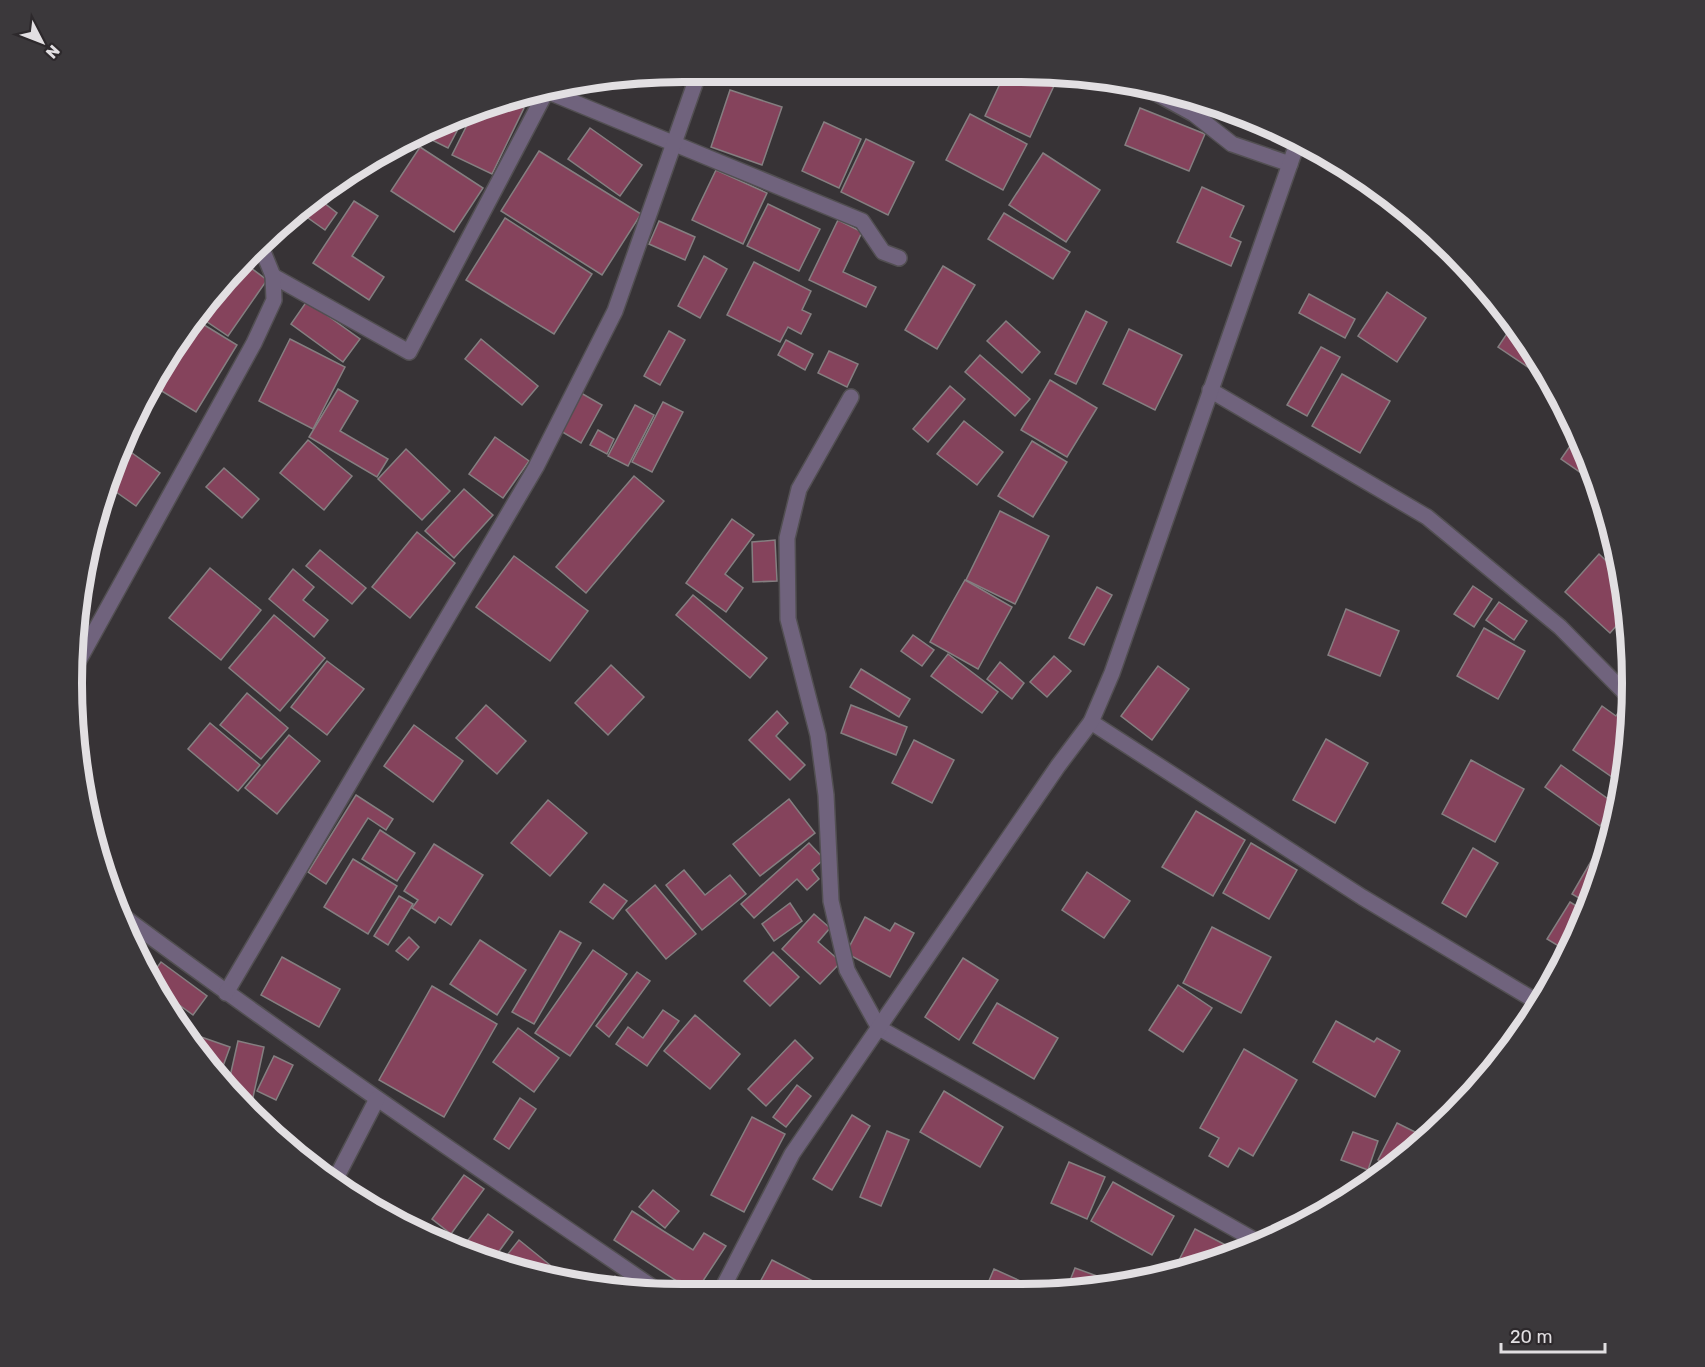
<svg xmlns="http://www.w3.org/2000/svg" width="1705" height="1367" font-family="Rubik,sans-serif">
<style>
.building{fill:#85435c;stroke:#857f81;stroke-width:1.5}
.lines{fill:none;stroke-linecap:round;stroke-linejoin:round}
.minor-casing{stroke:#524f52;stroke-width:18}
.minor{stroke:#70637d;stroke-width:15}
.rim{fill:none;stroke:#e2dfe2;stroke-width:8}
</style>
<rect width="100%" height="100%" fill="#373336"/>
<g class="building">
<path d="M 893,73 L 937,73 L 933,84 Z"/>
<path d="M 1005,73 L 1060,73 L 1030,137 L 985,116 Z"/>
<path d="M 730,90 L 782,107 L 762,165 L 711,147 Z"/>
<path d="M 508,100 L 524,108 L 492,174 L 452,155 L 472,115 Z"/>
<path d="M 1140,108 L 1205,134 L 1189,171 L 1125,145 Z"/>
<path d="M 970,114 L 1027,144 L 1003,190 L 946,160 Z"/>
<path d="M 824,122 L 861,139 L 839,188 L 802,171 Z"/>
<path d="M 449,124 L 458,129 L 448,148 L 422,135 Z"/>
<path d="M 590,128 L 642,165 L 620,196 L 568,159 Z"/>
<path d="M 866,139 L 914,162 L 888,215 L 841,192 Z"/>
<path d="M 420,147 L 483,188 L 454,232 L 391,191 Z"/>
<path d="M 539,151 L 641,214 L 602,275 L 501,211 Z"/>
<path d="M 1043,153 L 1100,190 L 1066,242 L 1009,205 Z"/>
<path d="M 357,170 L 351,181 L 346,178 Z"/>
<path d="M 716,170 L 767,193 L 743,244 L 692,220 Z"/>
<path d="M 1202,187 L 1244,206 L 1230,237 L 1241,242 L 1231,266 L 1177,242 Z"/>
<path d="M 319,199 L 337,213 L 325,230 L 301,213 Z"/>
<path d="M 354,201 L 378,216 L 352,256 L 384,277 L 369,300 L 313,263 Z"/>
<path d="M 768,204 L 820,229 L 799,271 L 747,246 Z"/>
<path d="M 1004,213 L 1070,252 L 1053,279 L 988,239 Z"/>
<path d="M 505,218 L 592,274 L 554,334 L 466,280 Z"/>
<path d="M 838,220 L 862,232 L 843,272 L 876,287 L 866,307 L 809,280 Z"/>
<path d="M 659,221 L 695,237 L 685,260 L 649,244 Z"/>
<path d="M 704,256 L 727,269 L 700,318 L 678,306 Z"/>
<path d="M 243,262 L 267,280 L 228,336 L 200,317 Z"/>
<path d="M 754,262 L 811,291 L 802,310 L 811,314 L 801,334 L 788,327 L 780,342 L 727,315 Z"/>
<path d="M 943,266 L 975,285 L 937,349 L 905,330 Z"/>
<path d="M 1387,292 L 1426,318 L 1397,362 L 1358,336 Z"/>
<path d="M 1309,294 L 1355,319 L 1345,338 L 1299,313 Z"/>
<path d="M 307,301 L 360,339 L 343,362 L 291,324 Z"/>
<path d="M 1086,311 L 1107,322 L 1076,384 L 1055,374 Z"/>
<path d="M 1006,321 L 1040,352 L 1022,373 L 987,341 Z"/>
<path d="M 201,323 L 237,345 L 196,412 L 160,390 Z"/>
<path d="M 1514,323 L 1547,372 L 1544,378 L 1498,347 Z"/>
<path d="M 1129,329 L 1182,355 L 1155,410 L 1103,384 Z"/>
<path d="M 669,331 L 685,340 L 660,385 L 644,376 Z"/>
<path d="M 290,339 L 345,367 L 313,429 L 259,401 Z"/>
<path d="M 481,339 L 538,386 L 522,405 L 465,359 Z"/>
<path d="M 786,340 L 813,354 L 805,370 L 778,355 Z"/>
<path d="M 1321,347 L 1340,357 L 1307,416 L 1287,405 Z"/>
<path d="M 829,351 L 858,364 L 847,387 L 818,373 Z"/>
<path d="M 980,355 L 1030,399 L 1015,416 L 965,372 Z"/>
<path d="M 164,364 L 170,368 L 156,387 L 151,384 Z"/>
<path d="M 1342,374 L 1390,401 L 1360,453 L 1312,426 Z"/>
<path d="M 1050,380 L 1097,408 L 1067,457 L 1021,430 Z"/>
<path d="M 950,386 L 965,399 L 928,442 L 913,429 Z"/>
<path d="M 338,389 L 358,401 L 340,431 L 388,459 L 377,477 L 309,437 Z"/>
<path d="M 581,393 L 602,405 L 581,443 L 559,430 Z"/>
<path d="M 663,402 L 683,412 L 652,472 L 632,462 Z"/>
<path d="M 635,405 L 654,415 L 628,466 L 608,456 Z"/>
<path d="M 964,421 L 1003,452 L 977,485 L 937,454 Z"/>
<path d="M 598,430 L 614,439 L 607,454 L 590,445 Z"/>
<path d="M 1577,436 L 1600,486 L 1561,459 Z"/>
<path d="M 495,437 L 529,461 L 503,498 L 469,474 Z"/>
<path d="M 308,440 L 352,476 L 324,510 L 280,473 Z"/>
<path d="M 1032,441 L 1067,462 L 1033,517 L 998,496 Z"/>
<path d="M 125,448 L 160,473 L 136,506 L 109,487 Z"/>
<path d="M 406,449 L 450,491 L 422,520 L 378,479 Z"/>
<path d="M 224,468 L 259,499 L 242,518 L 206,487 Z"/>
<path d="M 634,476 L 664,501 L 586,593 L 556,567 Z"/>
<path d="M 464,489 L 493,515 L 454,558 L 425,531 Z"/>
<path d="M 1000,511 L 1049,536 L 1015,604 L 966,580 Z"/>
<path d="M 732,519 L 754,535 L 725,574 L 743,588 L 726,612 L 686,583 Z"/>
<path d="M 417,532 L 455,563 L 410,618 L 372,587 Z"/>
<path d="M 775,540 L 777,581 L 753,582 L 752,542 Z"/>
<path d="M 320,550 L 366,588 L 352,604 L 306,566 Z"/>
<path d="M 1599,554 L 1621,575 L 1628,604 L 1628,613 L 1610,633 L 1565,592 Z"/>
<path d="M 514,556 L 588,611 L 550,661 L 476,607 Z"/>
<path d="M 210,568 L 261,610 L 221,660 L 169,618 Z"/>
<path d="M 293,569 L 314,587 L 303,600 L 328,620 L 314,637 L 269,599 Z"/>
<path d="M 965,580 L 1012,607 L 978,669 L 930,642 Z"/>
<path d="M 1473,586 L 1492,599 L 1474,627 L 1454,614 Z"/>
<path d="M 1097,587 L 1112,595 L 1084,645 L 1069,638 Z"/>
<path d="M 693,595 L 767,658 L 750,678 L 676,615 Z"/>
<path d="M 1499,602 L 1527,621 L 1514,640 L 1486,620 Z"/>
<path d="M 1346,609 L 1399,631 L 1380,676 L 1328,655 Z"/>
<path d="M 274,615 L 325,658 L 280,711 L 229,668 Z"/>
<path d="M 1484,628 L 1525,651 L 1498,699 L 1457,676 Z"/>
<path d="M 913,635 L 934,650 L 922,666 L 901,651 Z"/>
<path d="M 948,654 L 998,692 L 982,713 L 931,676 Z"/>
<path d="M 1054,656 L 1071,671 L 1047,697 L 1030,682 Z"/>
<path d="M 327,661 L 364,689 L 327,735 L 291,707 Z"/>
<path d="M 1000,662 L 1024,683 L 1012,699 L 987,679 Z"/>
<path d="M 611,665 L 644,697 L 608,735 L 575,703 Z"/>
<path d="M 1158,666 L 1189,689 L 1152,740 L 1121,716 Z"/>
<path d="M 861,669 L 910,699 L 899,717 L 850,687 Z"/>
<path d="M 247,693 L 288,728 L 261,759 L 220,725 Z"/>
<path d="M 1624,704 L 1631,708 L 1632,724 L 1622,784 L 1573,750 L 1602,706 L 1616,716 Z"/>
<path d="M 486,705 L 526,741 L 497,774 L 456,738 Z"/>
<path d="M 851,705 L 907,727 L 896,755 L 841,733 Z"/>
<path d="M 777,711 L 788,723 L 776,736 L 805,765 L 790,780 L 749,740 Z"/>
<path d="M 210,723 L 260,765 L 238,791 L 188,749 Z"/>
<path d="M 414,725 L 463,761 L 433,802 L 384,766 Z"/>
<path d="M 289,735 L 320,761 L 277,814 L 245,788 Z"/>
<path d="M 1326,739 L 1368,763 L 1335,823 L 1293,800 Z"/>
<path d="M 914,740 L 954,760 L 932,803 L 892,783 Z"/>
<path d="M 1471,760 L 1524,789 L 1495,842 L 1442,814 Z"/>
<path d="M 1561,765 L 1615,804 L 1600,826 L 1545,787 Z"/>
<path d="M 356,795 L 393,819 L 386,830 L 368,818 L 326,884 L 308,872 Z"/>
<path d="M 789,799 L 815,833 L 760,876 L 733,844 Z"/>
<path d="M 548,800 L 587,833 L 550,876 L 511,843 Z"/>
<path d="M 1196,811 L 1245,840 L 1213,896 L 1162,867 Z"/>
<path d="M 380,830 L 415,853 L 397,881 L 362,859 Z"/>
<path d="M 1604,839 L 1612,843 L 1589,904 L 1572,894 Z"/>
<path d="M 809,843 L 824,859 L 812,870 L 819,879 L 807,890 L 797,879 L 754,918 L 741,904 Z"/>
<path d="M 1251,843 L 1297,870 L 1269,919 L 1223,893 Z"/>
<path d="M 434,844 L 483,875 L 451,925 L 439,917 L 435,923 L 412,908 L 418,900 L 404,891 Z"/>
<path d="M 1473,848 L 1498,863 L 1466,917 L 1442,903 Z"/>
<path d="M 353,859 L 397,886 L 368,934 L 324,907 Z"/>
<path d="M 684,870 L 705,895 L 730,875 L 746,894 L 702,930 L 666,885 Z"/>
<path d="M 1087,872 L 1130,901 L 1104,938 L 1062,910 Z"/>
<path d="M 604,884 L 627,901 L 613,919 L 590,902 Z"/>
<path d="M 655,885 L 696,934 L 666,959 L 626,910 Z"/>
<path d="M 399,896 L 413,904 L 388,945 L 374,936 Z"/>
<path d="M 1570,902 L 1586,912 L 1570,953 L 1547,939 Z"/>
<path d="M 790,903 L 802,921 L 774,941 L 762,924 Z"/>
<path d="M 814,914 L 830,928 L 818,942 L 841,962 L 820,984 L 782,949 Z"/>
<path d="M 865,917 L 890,931 L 895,923 L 914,933 L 890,977 L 846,953 Z"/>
<path d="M 1212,927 L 1271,957 L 1241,1013 L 1183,983 Z"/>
<path d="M 560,931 L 581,943 L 534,1024 L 512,1012 Z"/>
<path d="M 409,937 L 419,947 L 408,960 L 396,951 Z"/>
<path d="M 480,940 L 526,970 L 497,1015 L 450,984 Z"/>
<path d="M 593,950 L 627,974 L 570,1056 L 535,1033 Z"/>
<path d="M 773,952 L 799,977 L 770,1006 L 744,981 Z"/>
<path d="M 282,957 L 340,989 L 319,1027 L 261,995 Z"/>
<path d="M 963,958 L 998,980 L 959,1040 L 925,1017 Z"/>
<path d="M 161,962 L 207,996 L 193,1015 L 152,985 L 149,978 Z"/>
<path d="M 637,972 L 650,981 L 609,1037 L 596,1026 Z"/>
<path d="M 1178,985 L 1212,1008 L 1183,1052 L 1149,1030 Z"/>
<path d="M 432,986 L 497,1024 L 444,1117 L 379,1080 Z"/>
<path d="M 997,1003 L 1058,1038 L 1034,1079 L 973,1043 Z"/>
<path d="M 663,1010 L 679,1021 L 647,1066 L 616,1044 L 628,1027 L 643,1038 Z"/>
<path d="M 695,1015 L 740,1054 L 710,1089 L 664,1051 Z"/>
<path d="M 1336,1021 L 1374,1042 L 1377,1038 L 1400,1051 L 1375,1097 L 1313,1062 Z"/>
<path d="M 518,1028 L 559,1058 L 534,1092 L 493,1062 Z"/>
<path d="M 184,1031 L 230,1047 L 222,1069 L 207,1064 Z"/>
<path d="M 795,1040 L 813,1058 L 766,1106 L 748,1089 Z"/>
<path d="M 238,1041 L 264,1047 L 250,1111 L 227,1090 Z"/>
<path d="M 1244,1049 L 1297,1080 L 1253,1156 L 1239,1148 L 1228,1167 L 1209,1156 L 1219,1138 L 1200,1128 Z"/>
<path d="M 274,1056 L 293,1065 L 276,1100 L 257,1091 Z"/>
<path d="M 797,1085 L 811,1096 L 786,1127 L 773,1117 Z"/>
<path d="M 944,1091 L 1003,1127 L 980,1167 L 920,1132 Z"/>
<path d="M 520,1098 L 536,1109 L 509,1149 L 494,1139 Z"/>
<path d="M 852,1115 L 870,1126 L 832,1190 L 813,1179 Z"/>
<path d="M 752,1117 L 785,1134 L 744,1212 L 711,1195 Z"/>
<path d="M 1397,1123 L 1429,1139 L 1392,1167 L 1378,1160 Z"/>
<path d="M 887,1131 L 909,1140 L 881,1206 L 860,1197 Z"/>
<path d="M 1353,1132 L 1378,1141 L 1368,1170 L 1341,1160 Z"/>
<path d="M 1069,1162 L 1105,1177 L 1087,1219 L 1051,1203 Z"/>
<path d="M 464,1175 L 484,1189 L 451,1234 L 432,1219 Z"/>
<path d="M 1113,1182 L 1174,1216 L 1152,1255 L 1091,1221 Z"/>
<path d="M 653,1190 L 679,1211 L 665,1228 L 639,1207 Z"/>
<path d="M 632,1211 L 693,1250 L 704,1233 L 726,1246 L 695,1293 L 614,1240 Z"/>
<path d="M 488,1214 L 513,1232 L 492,1261 L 486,1259 L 465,1244 Z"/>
<path d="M 1195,1229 L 1237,1251 L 1187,1271 L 1176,1266 Z"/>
<path d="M 446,1235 L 472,1255 L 449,1248 L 440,1243 Z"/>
<path d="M 519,1240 L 550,1265 L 541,1276 L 500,1264 Z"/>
<path d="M 772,1260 L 817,1283 L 811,1295 L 753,1295 Z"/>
<path d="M 1075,1268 L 1097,1276 L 1093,1289 L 1065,1293 Z"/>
<path d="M 994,1269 L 1049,1294 L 995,1294 L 985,1290 Z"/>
<path d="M 615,1276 L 630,1290 L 605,1287 Z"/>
</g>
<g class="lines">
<defs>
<g id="minor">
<path d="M 544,90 L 862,221 L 883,252 L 899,258"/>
<path d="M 1152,91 L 1194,114 L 1232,144 L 1290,164"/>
<path d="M 273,276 L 409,352 L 546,92"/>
<path d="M 1210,390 L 1427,517 L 1560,627 L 1631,699"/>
<path d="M 851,397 L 799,489 L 787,538 L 788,619 L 818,735 L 826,795 L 831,901 L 847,970 L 879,1028 L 1258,1242"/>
<path d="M 74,669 L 254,343 L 274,300 L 273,276 L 260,244"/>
<path d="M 1091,722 L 1362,897 L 1539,1003"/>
<path d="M 124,917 C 299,1047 480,1170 661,1293"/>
<path d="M 226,993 L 536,467 L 615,311 L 699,72"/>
<path d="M 334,1182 L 377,1099"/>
<path d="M 719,1295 L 792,1154 L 1058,766 L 1091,722 L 1112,673 L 1298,141"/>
</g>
</defs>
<use href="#minor" class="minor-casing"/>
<use href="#minor" class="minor"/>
</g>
<path d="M0 0H1705V1367H0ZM683 82H1021A601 601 0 0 1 1622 683V683A601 601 0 0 1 1021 1284H683A601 601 0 0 1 82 683V683A601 601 0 0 1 683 82Z" fill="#3b383b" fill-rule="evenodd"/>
<path class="rim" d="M683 82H1021A601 601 0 0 1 1622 683V683A601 601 0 0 1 1021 1284H683A601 601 0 0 1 82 683V683A601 601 0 0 1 683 82Z"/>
<g transform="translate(42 42) rotate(132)" stroke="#2d292c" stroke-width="4.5" paint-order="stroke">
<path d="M0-4.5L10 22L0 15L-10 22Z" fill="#e2dfe2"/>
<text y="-9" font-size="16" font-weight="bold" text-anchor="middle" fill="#e2dfe2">N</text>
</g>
<path d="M1501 1343v9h104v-9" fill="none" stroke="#e2dfe2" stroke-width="3"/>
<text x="1510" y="1343" font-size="18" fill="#e2dfe2" stroke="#2d292c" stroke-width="4.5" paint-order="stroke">20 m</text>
</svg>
